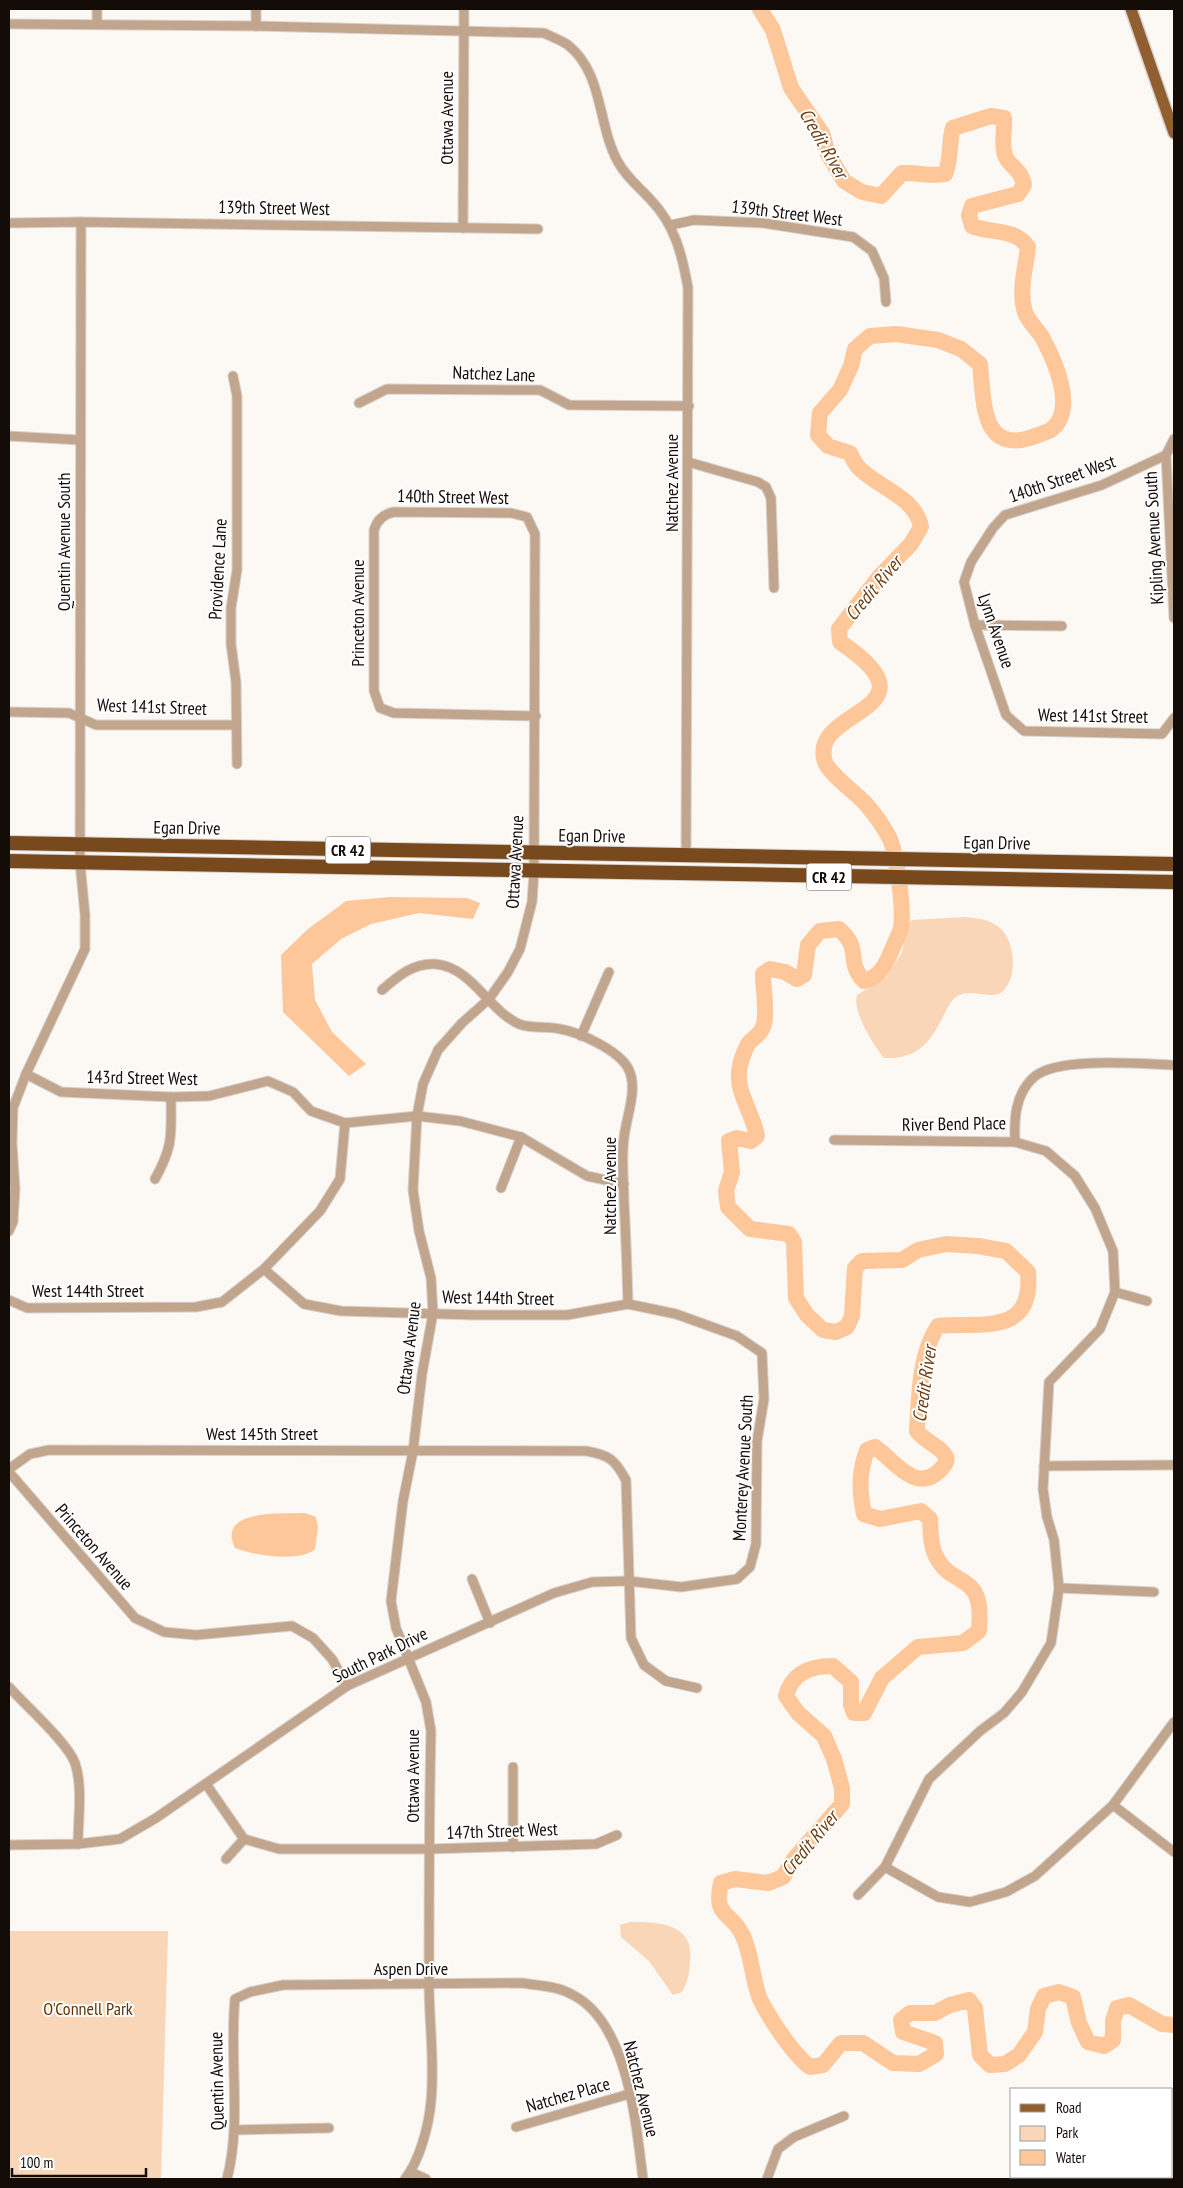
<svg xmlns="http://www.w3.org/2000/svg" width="1183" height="2188" font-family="'PT Sans Narrow',sans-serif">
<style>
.green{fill:#fad6b8}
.water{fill:#fdc799}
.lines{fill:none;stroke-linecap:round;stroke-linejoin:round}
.river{stroke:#fdc799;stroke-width:16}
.minor-casing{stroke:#d7d2ce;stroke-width:11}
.major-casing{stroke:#d7d2ce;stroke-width:14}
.highway-casing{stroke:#d7d2ce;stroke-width:16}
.minor{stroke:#c2a58d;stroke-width:9}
.major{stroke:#915e2f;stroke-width:11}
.highway{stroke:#77491c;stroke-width:14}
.labels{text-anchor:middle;stroke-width:4;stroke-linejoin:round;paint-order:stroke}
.shield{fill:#fff;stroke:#5a5651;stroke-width:1}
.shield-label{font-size:16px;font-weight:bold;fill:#140d07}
.street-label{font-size:18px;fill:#140d07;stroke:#fff}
.park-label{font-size:18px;fill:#603607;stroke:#fff}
.water-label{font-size:19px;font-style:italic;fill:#6c4116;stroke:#fff}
</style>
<rect width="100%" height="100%" fill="#fcf8f4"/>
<g class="green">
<path d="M 964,917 C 976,918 990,919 1000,928 C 1015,941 1018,976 1003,991 C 992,1002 971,986 956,997 C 949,1002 946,1011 942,1019 C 928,1046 915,1059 884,1058 C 873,1044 852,1012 857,995 L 887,977 L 902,952 L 908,924 L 912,920 Z"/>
<path d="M 630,1922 C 659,1922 695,1923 690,1962 C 689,1974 688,1982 682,1992 L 673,1995 L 649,1961 L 621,1937 L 620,1925 Z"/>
<path d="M 9,1931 L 168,1931 L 161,2179 L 9,2179 Z"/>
</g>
<g class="water">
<path d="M 390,897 L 467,898 L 480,903 L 473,919 L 419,913 L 371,924 L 341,939 L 312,964 L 315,1000 L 332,1032 L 366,1064 L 349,1076 L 283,1012 L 281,955 L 308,929 L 346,901 Z"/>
<path d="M 305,1513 L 316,1517 L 318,1528 L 315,1549 C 300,1563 253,1555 235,1548 C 216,1508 284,1514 305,1513 Z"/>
</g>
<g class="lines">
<path class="river" d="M 760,9 L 773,30 L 791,88 L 822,133 L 828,154 L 844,181 L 862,192 L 881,196 L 902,173 C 918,172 930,177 945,174 C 952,159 948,144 953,128 L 991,116 L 1004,118 C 1005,131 1001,143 1005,155 C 1008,166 1021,168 1024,185 L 1018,194 L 972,206 L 969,215 L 972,226 C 992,234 1015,228 1028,247 C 1026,268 1018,290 1025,312 C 1027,320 1037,329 1042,337 C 1054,359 1077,408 1052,429 C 1049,432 1042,433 1038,435 C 981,458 984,403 980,364 L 961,349 L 938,340 L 896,334 L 870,336 L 855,349 L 851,366 L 840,390 L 820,413 L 818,435 L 828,446 L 850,453 C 852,458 855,463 858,467 C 878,488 915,496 921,527 L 911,544 L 880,576 L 839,629 L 840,642 C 945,713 807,707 825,762 C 830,775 855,792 865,803 C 873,812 883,826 889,837 C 897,853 904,910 901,928 C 900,933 896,940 894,945 C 887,961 882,977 864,981 C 845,961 863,950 839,929 L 820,931 L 808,945 L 804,975 L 797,979 L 785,972 L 770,969 L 763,974 C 763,989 768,1015 763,1027 C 761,1034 753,1038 748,1044 C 745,1050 741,1060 740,1066 C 734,1091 753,1112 757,1136 L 751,1141 L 737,1138 L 729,1141 L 732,1172 L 726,1191 L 728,1207 L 750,1229 L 789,1234 L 794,1242 L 796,1298 L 807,1315 L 823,1330 L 836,1332 L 847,1327 L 852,1316 L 855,1268 L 862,1261 L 902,1260 L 918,1250 L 946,1244 L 978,1246 L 1006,1251 L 1028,1272 C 1034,1337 981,1322 938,1326 C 919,1354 919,1398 917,1431 C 925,1442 942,1447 946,1457 C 948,1462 943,1467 940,1470 C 916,1495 893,1459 875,1447 L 867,1450 C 859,1472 859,1490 864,1514 L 880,1519 L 921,1511 L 930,1519 C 931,1534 930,1550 940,1563 C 947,1574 958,1577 967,1584 C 982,1594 980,1616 979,1631 L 963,1643 L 918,1647 L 882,1678 L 864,1713 L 854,1713 L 851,1705 L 851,1682 L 833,1666 C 810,1666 792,1673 786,1696 L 798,1713 L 824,1736 L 834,1759 L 842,1788 L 842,1804 L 794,1859 L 783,1877 L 768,1883 L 735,1879 L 721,1883 C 713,1919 732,1911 743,1936 C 752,1956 752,1979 760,1999 C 769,2018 793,2054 810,2067 L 823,2065 L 841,2043 L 863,2043 L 893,2063 L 919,2064 L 936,2054 L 935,2043 L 903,2032 L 901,2020 L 910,2013 L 935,2013 L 950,2005 L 969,2000 L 975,2008 L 980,2055 L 990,2065 L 1005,2064 L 1019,2055 L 1035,2032 L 1038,2009 L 1044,1996 L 1059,1992 L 1073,1997 L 1079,2023 L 1088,2042 L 1104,2046 L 1113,2040 L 1113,2021 L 1117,2008 L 1129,2005 L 1162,2024 L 1174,2025"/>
<defs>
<g id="minor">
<path d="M 9,24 L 256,26 L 544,33 C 552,37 561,40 568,45 C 604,74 597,124 618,162 C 626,177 639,187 650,199 C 675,225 682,254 688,288 L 686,856"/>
<path d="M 97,24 L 97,9"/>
<path d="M 256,26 L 256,9"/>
<path d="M 9,223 L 81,222 L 538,229"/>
<path d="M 671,225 L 694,220 L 763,223 L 853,237 L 872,251 L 884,278 L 886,302"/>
<path d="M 463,228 L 464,9"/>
<path d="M 233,376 L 237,396 L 237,570 L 231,608 L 231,644 L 236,682 L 237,764"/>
<path d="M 359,403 L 387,389 L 518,390 L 540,390 L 569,405 L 689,406"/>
<path d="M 9,436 L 80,440"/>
<path d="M 1174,439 L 1166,455 L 1102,485 L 1005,515 L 993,528 L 971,562 L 964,582 L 975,625 L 1006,715 L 1024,731 L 1162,734 L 1174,718"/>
<path d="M 1166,455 L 1174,618"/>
<path d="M 688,462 L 758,482 L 766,487 L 771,498 L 774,588"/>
<path d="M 975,625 L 1062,626"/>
<path d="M 9,712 L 69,713 L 96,725 L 236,725"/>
<path d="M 382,990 C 398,976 413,963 435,964 C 472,967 488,1010 519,1024 C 532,1029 547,1026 560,1029 C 579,1032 618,1050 628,1068 C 639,1088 626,1117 624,1138 C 621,1159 624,1182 624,1202 C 626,1236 627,1270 628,1304"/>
<path d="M 581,1036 L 609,972"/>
<path d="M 26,1074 L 61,1092 L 171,1097 L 209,1096 L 268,1081 L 293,1092 L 311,1111 L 345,1123 L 417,1116 L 460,1121 L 521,1137 L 587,1176 L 624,1184"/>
<path d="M 834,1140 L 1015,1142 L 1046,1151 L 1075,1176 L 1095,1208 L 1113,1251 L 1115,1292 L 1100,1329 L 1049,1382 L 1043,1489 L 1047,1517 L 1054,1540 L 1059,1588 L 1051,1643 L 1022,1692 L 1004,1713 L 980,1731 L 929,1779 L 885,1867 L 858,1895"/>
<path d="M 1015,1142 C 1014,1119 1015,1094 1034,1077 C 1057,1056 1142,1064 1174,1065"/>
<path d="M 155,1179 C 174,1145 171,1134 171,1097"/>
<path d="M 501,1188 L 521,1137"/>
<path d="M 9,1231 L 13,1222 L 15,1189 L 12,1143 L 13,1108 L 26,1074 L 85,949 L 85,915 L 80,863 L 81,222"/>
<path d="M 264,1269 L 320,1211 L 340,1179 L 345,1123"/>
<path d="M 1115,1292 L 1147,1301"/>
<path d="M 9,1300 L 27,1308 L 196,1307 L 222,1302 L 264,1269 L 304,1304 L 341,1311 L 475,1315 L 567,1315 L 628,1304 L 676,1314 L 737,1336 L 762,1353 L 764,1399 L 757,1441 L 756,1544 L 750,1567 L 737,1579 L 681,1587 L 628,1581 L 592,1582 L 554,1593 L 347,1686 L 156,1818 L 120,1839 L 78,1844 L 9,1845"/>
<path d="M 1044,1466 L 1174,1465"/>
<path d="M 9,1469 L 30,1454 L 49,1450 L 586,1451 C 610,1455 615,1460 626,1480 L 631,1638 L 644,1665 L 666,1681 L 697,1688"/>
<path d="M 9,1472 L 135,1618 L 164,1632 L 196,1635 L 292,1626 L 313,1638 L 332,1659 L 347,1686"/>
<path d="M 472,1579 L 490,1623"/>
<path d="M 1059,1588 L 1154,1592"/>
<path d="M 9,1687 C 25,1705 67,1742 75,1763 C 83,1787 78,1819 78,1844"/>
<path d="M 513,1767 L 513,1847"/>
<path d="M 206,1784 L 244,1839 L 279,1849 L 429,1849 L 596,1844 L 617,1835"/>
<path d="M 1113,1805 L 1174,1852"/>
<path d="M 226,1859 L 244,1839"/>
<path d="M 885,1867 L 938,1897 L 970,1902 L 1006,1892 L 1035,1876 L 1113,1805 L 1174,1722"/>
<path d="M 516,2127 L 629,2094"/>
<path d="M 235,2130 L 329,2128"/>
<path d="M 411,2172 L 426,2179"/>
<path d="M 227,2179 C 242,2121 229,2059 235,1999 L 250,1992 L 283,1985 L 523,1983 C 539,1986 557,1986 571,1994 C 628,2021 636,2124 643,2179"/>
<path d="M 405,2179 C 420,2160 429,2125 431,2101 C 435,2062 429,2022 429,1983 C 429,1899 429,1815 431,1731 L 426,1702 L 396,1628 L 391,1601 L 403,1501 L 413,1451 L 422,1374 L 433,1313 L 431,1278 L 419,1231 L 413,1190 L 417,1116 L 423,1084 L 438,1050 L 462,1023 L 489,999 L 508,972 L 520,949 L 532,902 L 534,872 L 535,534 L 527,517 L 511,513 L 394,512 C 383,514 377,520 374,530 L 374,691 L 380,708 L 394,713 L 536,716"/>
<path d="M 767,2179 L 778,2149 L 794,2137 L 844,2116"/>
<path d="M 1039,2179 L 1041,2177"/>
</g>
<path id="major" d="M 1131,9 L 1174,133"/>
<g id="highway">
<path d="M 9,843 L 1174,864"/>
<path d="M 9,861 L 1174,882"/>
</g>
</defs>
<use href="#minor" class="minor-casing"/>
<use href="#major" class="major-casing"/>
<use href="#highway" class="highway-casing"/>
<use href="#minor" class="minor"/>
<use href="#major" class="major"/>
<use href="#highway" class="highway"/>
</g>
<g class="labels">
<g class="shield">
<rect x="325.5" y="836.5" width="45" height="27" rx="4"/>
<rect x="806.5" y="863.5" width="45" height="27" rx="4"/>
</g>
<g class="shield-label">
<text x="348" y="856">CR 42</text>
<text x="829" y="883">CR 42</text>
</g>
<g class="street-label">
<text transform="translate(447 118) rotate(-90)" y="6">Ottawa Avenue</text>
<text transform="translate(274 208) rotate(1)" y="6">139th Street West</text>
<text transform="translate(787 213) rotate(7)" y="6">139th Street West</text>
<text transform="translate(494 374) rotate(2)" y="6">Natchez Lane</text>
<text transform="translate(1062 479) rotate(-19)" y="6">140th Street West</text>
<text transform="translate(672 483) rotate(-90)" y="6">Natchez Avenue</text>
<text transform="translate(453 497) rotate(1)" y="6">140th Street West</text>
<text transform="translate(1154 538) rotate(-93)" y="6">Kipling Avenue South</text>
<text transform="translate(64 542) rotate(-90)" y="6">Quentin Avenue South</text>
<text transform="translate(218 569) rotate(-87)" y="6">Providence Lane</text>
<text transform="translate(358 613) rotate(-90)" y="6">Princeton Avenue</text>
<text transform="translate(996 631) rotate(71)" y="6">Lynn Avenue</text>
<text transform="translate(152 707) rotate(2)" y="6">West 141st Street</text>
<text transform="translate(1093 716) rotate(1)" y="6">West 141st Street</text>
<text transform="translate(187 828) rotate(1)" y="6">Egan Drive</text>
<text transform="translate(592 836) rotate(1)" y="6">Egan Drive</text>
<text transform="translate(997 843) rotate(1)" y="6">Egan Drive</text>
<text transform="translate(515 862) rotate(-87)" y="6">Ottawa Avenue</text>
<text transform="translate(142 1078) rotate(1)" y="6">143rd Street West</text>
<text transform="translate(954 1124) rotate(-1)" y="6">River Bend Place</text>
<text transform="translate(610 1186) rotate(-90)" y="6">Natchez Avenue</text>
<text x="88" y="1297">West 144th Street</text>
<text transform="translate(498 1298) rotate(1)" y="6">West 144th Street</text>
<text transform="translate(409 1348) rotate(-83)" y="6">Ottawa Avenue</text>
<text x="262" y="1440">West 145th Street</text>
<text transform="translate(743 1468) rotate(-87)" y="6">Monterey Avenue South</text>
<text transform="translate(94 1547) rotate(49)" y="6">Princeton Avenue</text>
<text transform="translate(380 1655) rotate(-26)" y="6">South Park Drive</text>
<text transform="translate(413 1776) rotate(-90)" y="6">Ottawa Avenue</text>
<text transform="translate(502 1831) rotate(-2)" y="6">147th Street West</text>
<text x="411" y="1975">Aspen Drive</text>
<text transform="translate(217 2081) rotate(-91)" y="6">Quentin Avenue</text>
<text transform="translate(641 2089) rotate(76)" y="6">Natchez Avenue</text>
<text transform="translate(568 2095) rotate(-16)" y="6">Natchez Place</text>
</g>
<g class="park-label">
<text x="88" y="2015">O'Connell Park</text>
</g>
<g class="water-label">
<text transform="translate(824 143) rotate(60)" y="7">Credit River</text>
<text transform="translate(873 588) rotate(-50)" y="7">Credit River</text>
<text transform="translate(924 1384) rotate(-82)" y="7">Credit River</text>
<text transform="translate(809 1843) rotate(-50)" y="7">Credit River</text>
</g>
</g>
<rect width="1183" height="2188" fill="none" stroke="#140d07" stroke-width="20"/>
<rect x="1010" y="2088" width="162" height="90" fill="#ffffff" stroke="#a19e9c"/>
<rect x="1020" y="2104" width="25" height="8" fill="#915e2f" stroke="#a19e9c"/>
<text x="1056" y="2113" font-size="15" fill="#140d07">Road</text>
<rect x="1020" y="2126" width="25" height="15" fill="#fad6b8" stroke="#a19e9c"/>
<text x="1056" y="2138" font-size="15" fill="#140d07">Park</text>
<rect x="1020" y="2150" width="25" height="15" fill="#fdc799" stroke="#a19e9c"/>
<text x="1056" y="2163" font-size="15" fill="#140d07">Water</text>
<path d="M12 2168v8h134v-8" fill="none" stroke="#140d07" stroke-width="2.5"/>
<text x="20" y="2168" font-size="15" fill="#140d07" stroke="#ffffff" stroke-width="4" paint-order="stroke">100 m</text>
</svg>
